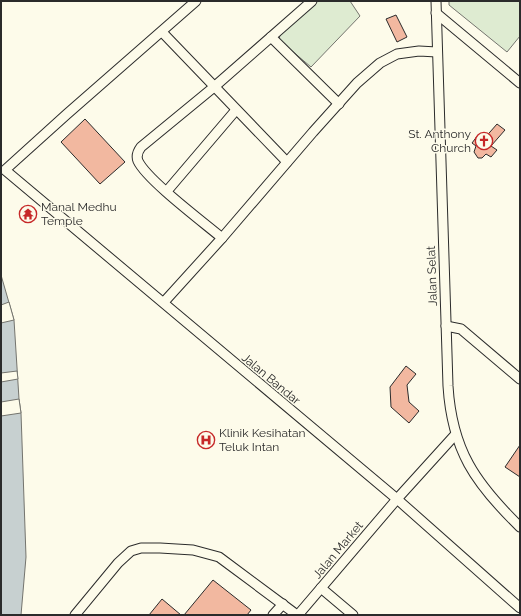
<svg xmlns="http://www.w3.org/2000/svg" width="521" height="616" font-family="Raleway,sans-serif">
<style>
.green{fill:#deebd1;stroke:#74746e}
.water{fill:#c7d0d0;stroke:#74746e}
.pier{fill:#fdfbea;stroke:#74746e}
.building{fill:#f2b8a0;stroke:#2b2b2b}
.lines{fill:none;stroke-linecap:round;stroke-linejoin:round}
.minor-casing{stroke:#2b2b2b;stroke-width:11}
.minor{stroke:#fdfbea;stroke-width:9}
.labels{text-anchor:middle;stroke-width:3;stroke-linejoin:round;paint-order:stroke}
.poi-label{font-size:12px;fill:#2b2b2b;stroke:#fdfbea;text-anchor:start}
.street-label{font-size:12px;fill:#2b2b2b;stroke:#fdfbea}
</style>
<rect width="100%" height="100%" fill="#fdfbea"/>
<g class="green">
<path d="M 318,1 L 350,1 L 360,16 L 311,67 L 279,40 L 280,35 Z"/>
<path d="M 449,1 L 520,1 L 520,36 L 507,52 L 449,5 Z"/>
</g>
<path class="water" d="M 1,275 L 14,320 L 19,399 L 21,413 L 26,557 L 21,615 L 1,615 Z"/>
<g class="pier">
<path d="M 9,302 L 14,320 L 1,323 L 1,305 Z"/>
<path d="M 17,371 L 18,379 L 1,382 L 1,373 Z"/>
<path d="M 19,399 L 21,413 L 1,416 L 1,402 Z"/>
</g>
<g class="building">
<path d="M 396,15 L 407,37 L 397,42 L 386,19 Z"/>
<path d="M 85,119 L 125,162 L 100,184 L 61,142 Z"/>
<path d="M 497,124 L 505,130 L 491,146 L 497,150 L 491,157 L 486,154 L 482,158 L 478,158 L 474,152 L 476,146 L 472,143 L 478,135 L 483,140 Z"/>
<path d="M 406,366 L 416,374 L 407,385 L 409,402 L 419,411 L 409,423 L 391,407 L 390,387 Z"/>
<path d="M 520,445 L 520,477 L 505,467 Z"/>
<path d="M 213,580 L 251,610 L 247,615 L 184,615 Z"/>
<path d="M 162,599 L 181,615 L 149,615 Z"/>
</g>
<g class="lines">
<defs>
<g id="minor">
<path d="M 196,1 L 67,114 L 5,170 L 397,499 L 520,608"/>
<path d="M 436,1 L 448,386 C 452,450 475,483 520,527"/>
<path d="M 436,13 L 520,83"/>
<path d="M 162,32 L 287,162"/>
<path d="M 271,37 L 339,104"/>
<path d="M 167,191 L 236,110"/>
<path d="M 222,238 C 203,222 147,180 138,161 C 136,156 138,151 141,147 L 214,87 L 312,1"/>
<path d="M 164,302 L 222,238 L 313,132 L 357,83 L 380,63 L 397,54 L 419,51 L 437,52"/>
<path d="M 446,326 L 461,329 L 520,379"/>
<path d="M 321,588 L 353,615"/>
<path d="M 75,615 L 118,563 L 131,551 L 141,548 L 160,548 L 193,550 L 219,557 L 297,615"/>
<path d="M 273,615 L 283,604"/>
<path d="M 298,615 L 397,499 L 455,435"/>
</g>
</defs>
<use href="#minor" class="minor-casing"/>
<use href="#minor" class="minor"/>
</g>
<defs>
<symbol id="church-ring" viewBox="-11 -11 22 22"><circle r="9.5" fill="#fdfbea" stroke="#c62828" stroke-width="1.5"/><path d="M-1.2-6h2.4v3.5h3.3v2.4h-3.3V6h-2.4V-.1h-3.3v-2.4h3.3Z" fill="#c62828"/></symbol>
<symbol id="temple-ring" viewBox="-11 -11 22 22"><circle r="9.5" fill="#fdfbea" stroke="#c62828" stroke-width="1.5"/><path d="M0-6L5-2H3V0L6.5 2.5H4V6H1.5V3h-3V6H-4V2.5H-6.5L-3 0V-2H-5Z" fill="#c62828"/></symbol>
<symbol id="hospital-ring" viewBox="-11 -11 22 22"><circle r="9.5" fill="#fdfbea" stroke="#c62828" stroke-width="1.5"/><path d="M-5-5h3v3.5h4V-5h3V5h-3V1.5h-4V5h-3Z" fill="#c62828"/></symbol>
</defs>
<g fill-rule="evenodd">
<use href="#church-ring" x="474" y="131" width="20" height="20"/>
<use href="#temple-ring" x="18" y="204" width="20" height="20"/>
<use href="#hospital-ring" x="196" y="430" width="20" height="20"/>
</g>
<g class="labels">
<g class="poi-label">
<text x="471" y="138" text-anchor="end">St. Anthony<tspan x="471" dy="14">Church</tspan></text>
<text x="41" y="211">Manal Medhu<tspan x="41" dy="14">Temple</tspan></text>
<text x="219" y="437">Klinik Kesihatan<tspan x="219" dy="14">Teluk Intan</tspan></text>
</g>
<g class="street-label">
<text transform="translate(432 276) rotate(-92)" y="4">Jalan Selat</text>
<text transform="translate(271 379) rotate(40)" y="4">Jalan Bandar</text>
<text transform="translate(338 550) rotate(-50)" y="4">Jalan Market</text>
</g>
</g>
<rect width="521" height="616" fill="none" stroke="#2b2b2b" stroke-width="4"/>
</svg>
